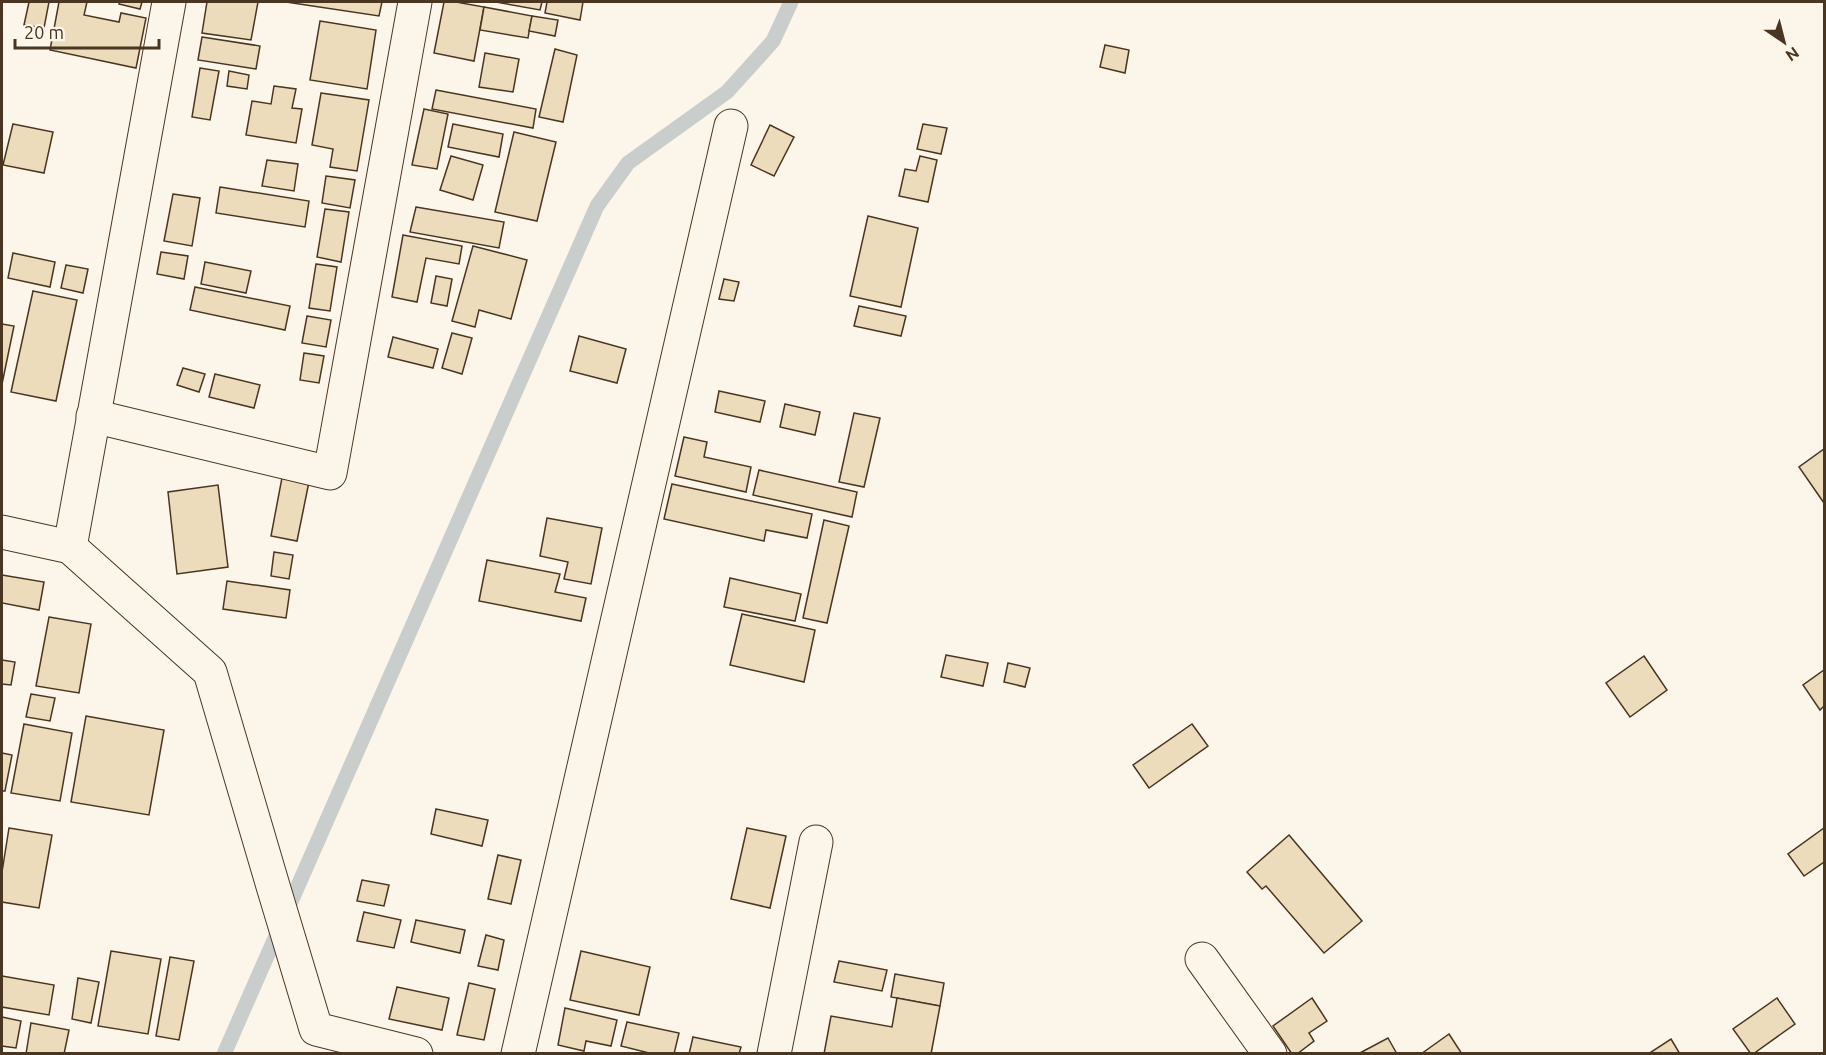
<svg xmlns="http://www.w3.org/2000/svg" width="1826" height="1055" font-family="Ubuntu,sans-serif">
<style>
.lines{fill:none;stroke-linecap:round;stroke-linejoin:round}
.stream{stroke:#c9cecd;stroke-width:15}
.building{fill:#ecdcbc;stroke:#4a3520;stroke-width:1.5}
.street-casing{stroke:#4a3520;stroke-width:35}
.street{stroke:#fbf6e9;stroke-width:33}
</style>
<rect width="100%" height="100%" fill="#fbf6e9"/>
<g class="lines">
<path class="stream" d="M 224,1054 L 597,206 L 628,163 L 727,92 L 773,41 L 791,2"/>
</g>
<g class="building">
<path d="M 29,2 L 49,2 L 44,28 L 24,25 Z"/>
<path d="M 59,2 L 87,2 L 84,15 L 119,22 L 121,13 L 146,18 L 136,68 L 50,50 Z"/>
<path d="M 120,2 L 142,2 L 140,9 L 119,4 Z"/>
<path d="M 207,2 L 258,2 L 251,40 L 202,33 Z"/>
<path d="M 286,2 L 382,2 L 379,16 Z"/>
<path d="M 444,2 L 456,2 L 484,7 L 474,61 L 434,53 Z"/>
<path d="M 496,2 L 542,2 L 540,10 Z"/>
<path d="M 547,2 L 583,2 L 580,20 L 545,13 Z"/>
<path d="M 484,7 L 532,16 L 528,38 L 480,30 Z"/>
<path d="M 532,16 L 558,20 L 555,36 L 529,31 Z"/>
<path d="M 320,21 L 376,30 L 367,89 L 310,80 Z"/>
<path d="M 202,37 L 260,46 L 256,69 L 198,60 Z"/>
<path d="M 1105,45 L 1129,50 L 1125,73 L 1100,67 Z"/>
<path d="M 555,49 L 577,55 L 563,122 L 539,117 Z"/>
<path d="M 485,53 L 519,59 L 513,92 L 479,87 Z"/>
<path d="M 200,68 L 219,71 L 210,120 L 192,117 Z"/>
<path d="M 229,71 L 249,75 L 247,89 L 227,86 Z"/>
<path d="M 274,86 L 296,89 L 292,108 L 302,109 L 296,143 L 246,135 L 252,101 L 271,104 Z"/>
<path d="M 436,90 L 536,109 L 533,128 L 432,109 Z"/>
<path d="M 321,93 L 369,100 L 357,171 L 330,167 L 333,149 L 312,145 Z"/>
<path d="M 424,109 L 448,114 L 437,169 L 412,165 Z"/>
<path d="M 13,124 L 53,132 L 44,173 L 3,165 Z"/>
<path d="M 453,124 L 503,134 L 499,157 L 448,147 Z"/>
<path d="M 923,124 L 947,128 L 941,154 L 917,149 Z"/>
<path d="M 770,125 L 794,137 L 774,176 L 751,165 Z"/>
<path d="M 514,132 L 556,142 L 537,221 L 495,212 Z"/>
<path d="M 451,156 L 483,165 L 473,200 L 440,190 Z"/>
<path d="M 920,156 L 937,160 L 928,202 L 899,196 L 905,169 L 916,171 Z"/>
<path d="M 267,160 L 298,164 L 294,191 L 262,186 Z"/>
<path d="M 326,176 L 355,180 L 350,208 L 322,203 Z"/>
<path d="M 220,187 L 309,201 L 305,227 L 216,213 Z"/>
<path d="M 173,194 L 200,198 L 192,246 L 164,241 Z"/>
<path d="M 416,207 L 504,222 L 499,248 L 410,232 Z"/>
<path d="M 325,209 L 349,212 L 341,262 L 317,257 Z"/>
<path d="M 868,216 L 918,228 L 901,307 L 850,296 Z"/>
<path d="M 403,235 L 462,246 L 459,264 L 426,258 L 417,302 L 392,297 Z"/>
<path d="M 473,246 L 527,260 L 511,319 L 479,310 L 475,327 L 452,321 Z"/>
<path d="M 161,252 L 188,256 L 184,279 L 157,274 Z"/>
<path d="M 13,253 L 55,262 L 50,287 L 8,278 Z"/>
<path d="M 205,262 L 251,271 L 246,293 L 201,284 Z"/>
<path d="M 316,264 L 337,267 L 330,311 L 309,308 Z"/>
<path d="M 66,265 L 88,269 L 83,293 L 61,288 Z"/>
<path d="M 436,276 L 452,279 L 447,306 L 431,303 Z"/>
<path d="M 724,279 L 739,282 L 734,301 L 719,299 Z"/>
<path d="M 195,287 L 290,306 L 285,330 L 190,310 Z"/>
<path d="M 33,291 L 77,300 L 56,401 L 11,392 Z"/>
<path d="M 859,306 L 906,316 L 901,336 L 854,326 Z"/>
<path d="M 307,316 L 331,320 L 326,347 L 302,343 Z"/>
<path d="M 2,324 L 14,326 L 2,384 Z"/>
<path d="M 452,333 L 472,338 L 462,374 L 442,368 Z"/>
<path d="M 579,336 L 626,349 L 617,383 L 570,371 Z"/>
<path d="M 393,337 L 438,349 L 433,368 L 388,357 Z"/>
<path d="M 304,353 L 324,356 L 319,383 L 300,380 Z"/>
<path d="M 183,368 L 205,374 L 199,392 L 177,385 Z"/>
<path d="M 215,374 L 260,385 L 254,408 L 209,397 Z"/>
<path d="M 719,391 L 765,401 L 760,422 L 715,412 Z"/>
<path d="M 785,404 L 820,412 L 815,435 L 780,427 Z"/>
<path d="M 854,413 L 880,418 L 864,487 L 839,482 Z"/>
<path d="M 684,437 L 707,442 L 704,457 L 751,467 L 746,492 L 675,476 Z"/>
<path d="M 1824,449 L 1824,503 L 1799,467 Z"/>
<path d="M 284,467 L 311,472 L 297,541 L 271,536 Z"/>
<path d="M 759,470 L 857,492 L 852,517 L 753,495 Z"/>
<path d="M 672,484 L 812,514 L 807,538 L 766,530 L 764,541 L 664,519 Z"/>
<path d="M 218,485 L 228,567 L 177,574 L 168,492 Z"/>
<path d="M 547,518 L 602,528 L 591,584 L 564,579 L 568,562 L 540,556 Z"/>
<path d="M 824,520 L 849,526 L 827,623 L 803,618 Z"/>
<path d="M 274,552 L 293,555 L 289,579 L 271,576 Z"/>
<path d="M 487,560 L 560,574 L 555,592 L 586,598 L 581,621 L 479,601 Z"/>
<path d="M 2,575 L 44,582 L 39,610 L 2,603 Z"/>
<path d="M 730,578 L 801,594 L 795,621 L 724,607 Z"/>
<path d="M 227,581 L 290,590 L 286,618 L 223,609 Z"/>
<path d="M 742,614 L 815,630 L 804,682 L 730,665 Z"/>
<path d="M 49,617 L 91,624 L 79,693 L 36,686 Z"/>
<path d="M 946,655 L 988,663 L 983,686 L 941,677 Z"/>
<path d="M 1644,656 L 1667,690 L 1630,717 L 1606,683 Z"/>
<path d="M 2,660 L 15,662 L 11,685 L 2,684 Z"/>
<path d="M 1008,663 L 1030,668 L 1025,687 L 1004,682 Z"/>
<path d="M 1824,670 L 1824,706 L 1820,710 L 1803,685 Z"/>
<path d="M 31,694 L 55,698 L 50,721 L 26,717 Z"/>
<path d="M 86,716 L 164,730 L 149,815 L 71,802 Z"/>
<path d="M 24,724 L 72,733 L 60,801 L 11,793 Z"/>
<path d="M 1192,724 L 1208,746 L 1149,788 L 1133,765 Z"/>
<path d="M 2,753 L 12,755 L 5,791 L 2,791 Z"/>
<path d="M 436,809 L 488,820 L 482,846 L 431,834 Z"/>
<path d="M 9,828 L 52,835 L 39,908 L 2,902 L 2,872 Z"/>
<path d="M 747,828 L 786,836 L 770,908 L 731,899 Z"/>
<path d="M 1824,828 L 1824,862 L 1804,876 L 1788,854 Z"/>
<path d="M 1289,835 L 1362,921 L 1324,953 L 1266,886 L 1262,889 L 1247,872 Z"/>
<path d="M 498,855 L 521,860 L 511,904 L 488,899 Z"/>
<path d="M 362,880 L 389,885 L 384,906 L 357,901 Z"/>
<path d="M 364,912 L 401,920 L 394,948 L 357,941 Z"/>
<path d="M 416,920 L 465,930 L 460,953 L 411,942 Z"/>
<path d="M 486,935 L 504,940 L 498,970 L 478,966 Z"/>
<path d="M 111,951 L 161,959 L 148,1034 L 98,1026 Z"/>
<path d="M 581,951 L 650,967 L 639,1015 L 570,1000 Z"/>
<path d="M 170,957 L 194,961 L 179,1040 L 156,1036 Z"/>
<path d="M 839,961 L 887,970 L 882,991 L 834,982 Z"/>
<path d="M 895,974 L 944,983 L 940,1006 L 891,997 Z"/>
<path d="M 2,976 L 54,985 L 49,1015 L 2,1007 Z"/>
<path d="M 78,978 L 99,982 L 91,1023 L 72,1019 Z"/>
<path d="M 469,983 L 495,989 L 484,1040 L 457,1035 Z"/>
<path d="M 397,987 L 449,998 L 442,1030 L 389,1019 Z"/>
<path d="M 897,998 L 940,1006 L 931,1054 L 824,1054 L 831,1016 L 892,1027 Z"/>
<path d="M 1312,998 L 1327,1021 L 1309,1033 L 1314,1041 L 1297,1054 L 1292,1054 L 1273,1026 Z"/>
<path d="M 1777,998 L 1795,1024 L 1753,1054 L 1751,1054 L 1733,1029 Z"/>
<path d="M 565,1008 L 617,1020 L 611,1046 L 586,1041 L 584,1051 L 558,1045 Z"/>
<path d="M 2,1017 L 21,1021 L 16,1048 L 2,1046 Z"/>
<path d="M 627,1022 L 679,1033 L 674,1054 L 653,1054 L 621,1046 Z"/>
<path d="M 31,1023 L 69,1030 L 64,1054 L 26,1054 Z"/>
<path d="M 1449,1034 L 1462,1054 L 1421,1054 Z"/>
<path d="M 693,1037 L 741,1047 L 739,1054 L 689,1054 Z"/>
<path d="M 1388,1038 L 1397,1054 L 1358,1054 Z"/>
<path d="M 1671,1039 L 1680,1054 L 1648,1054 Z"/>
</g>
<g class="lines">
<defs>
<g id="street">
<path d="M 93,416 L 330,473 L 415,2"/>
<path d="M 2,532 L 70,547 L 210,672 L 273,886 L 316,1029 L 416,1054"/>
<path d="M 70,547 L 169,2"/>
<path d="M 1202,959 L 1270,1054"/>
<path d="M 518,1054 L 731,126"/>
<path d="M 774,1054 L 816,842"/>
</g>
</defs>
<use href="#street" class="street-casing"/>
<use href="#street" class="street"/>
</g>
<rect width="1826" height="1055" fill="none" stroke="#4a3520" stroke-width="6"/>
<g transform="translate(1784 42) rotate(145)" stroke="#fbf6e9" stroke-width="4.5" paint-order="stroke">
<path d="M0-4.5L10 22L0 15L-10 22Z" fill="#4a3520"/>
<text y="-9" font-size="16" font-weight="bold" text-anchor="middle" fill="#4a3520">N</text>
</g>
<path d="M15 39v9h144v-9" fill="none" stroke="#4a3520" stroke-width="3"/>
<text x="24" y="39" font-size="18" fill="#4a3520" stroke="#fbf6e9" stroke-width="4.5" paint-order="stroke">20 m</text>
</svg>
